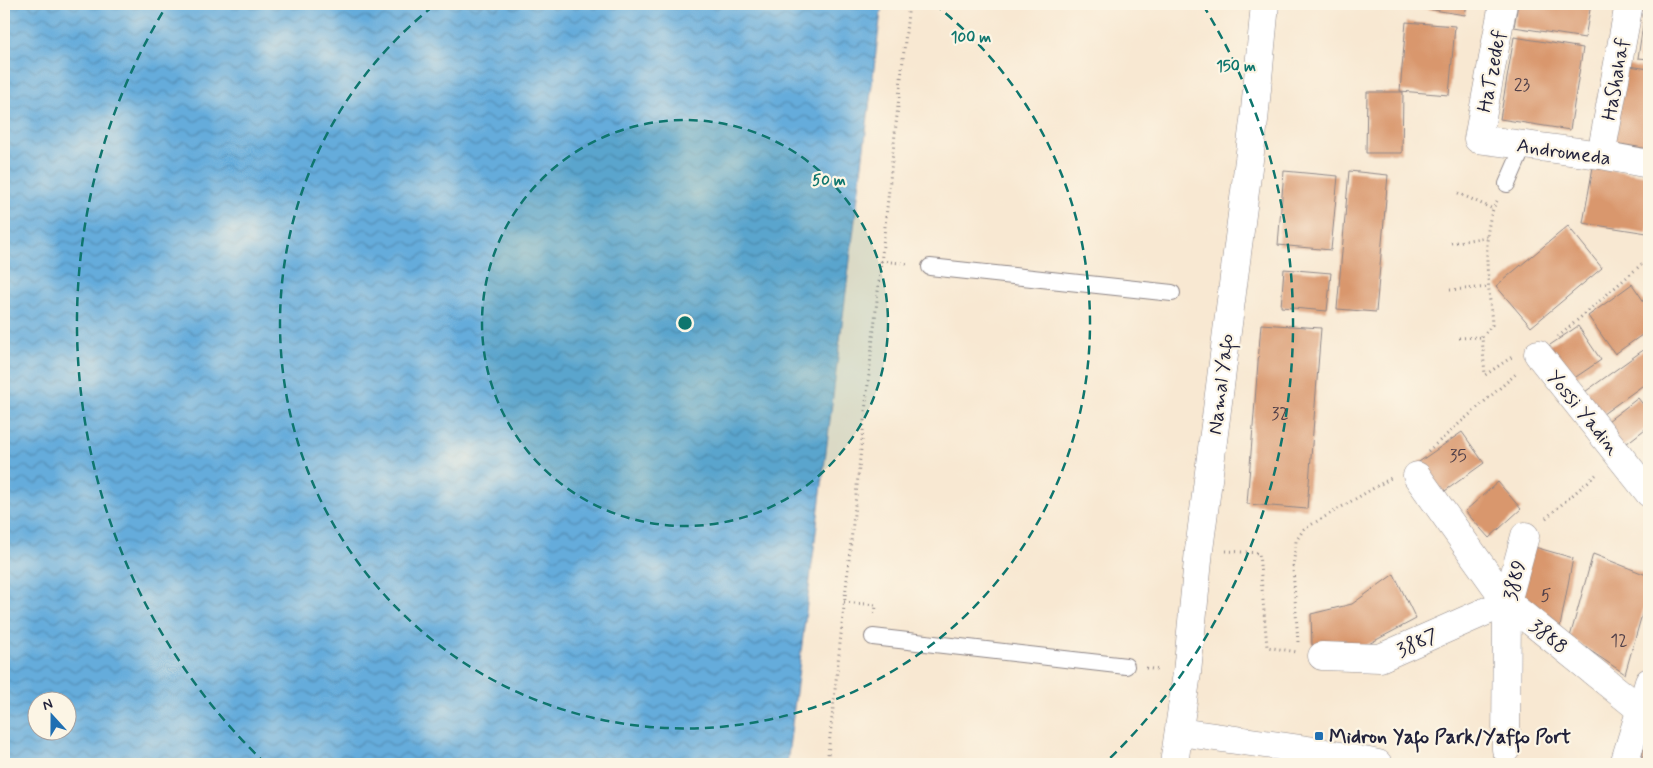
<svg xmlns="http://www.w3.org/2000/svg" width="1653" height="768" font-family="Mynerve,sans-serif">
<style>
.water{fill:url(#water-waves);stroke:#44678b;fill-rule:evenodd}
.building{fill:#d9976d}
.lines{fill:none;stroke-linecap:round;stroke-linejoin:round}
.lane-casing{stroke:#8d8586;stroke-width:18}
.street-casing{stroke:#8d8586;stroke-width:29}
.path{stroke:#8d8586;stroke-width:3;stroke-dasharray:1 4;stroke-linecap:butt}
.lane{stroke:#fff;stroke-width:16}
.street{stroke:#fff;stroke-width:28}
.ring{fill:none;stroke:#0f766e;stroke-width:2.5;stroke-dasharray:9 6}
.poi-dot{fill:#1f6fb2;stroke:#fcf5e5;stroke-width:2}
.labels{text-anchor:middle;stroke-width:4.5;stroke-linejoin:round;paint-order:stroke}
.number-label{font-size:18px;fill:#503f48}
.street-label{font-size:20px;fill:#22223b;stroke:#fcf5e5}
.poi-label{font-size:20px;font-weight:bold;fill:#22223b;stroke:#fcf5e5;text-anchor:start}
.centre{fill:#0f766e;stroke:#fcf5e5;stroke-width:2.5}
.ring-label{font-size:15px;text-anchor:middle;font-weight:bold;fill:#0f766e;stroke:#fcf5e5;stroke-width:4.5;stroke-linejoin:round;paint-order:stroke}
</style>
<defs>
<pattern id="water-waves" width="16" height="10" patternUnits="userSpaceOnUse" patternTransform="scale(1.25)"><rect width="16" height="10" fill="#65acdb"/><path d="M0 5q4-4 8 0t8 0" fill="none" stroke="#538cb3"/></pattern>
</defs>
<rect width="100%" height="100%" fill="#fcf5e5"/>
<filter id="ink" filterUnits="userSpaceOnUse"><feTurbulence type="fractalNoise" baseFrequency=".02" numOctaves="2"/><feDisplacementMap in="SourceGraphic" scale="10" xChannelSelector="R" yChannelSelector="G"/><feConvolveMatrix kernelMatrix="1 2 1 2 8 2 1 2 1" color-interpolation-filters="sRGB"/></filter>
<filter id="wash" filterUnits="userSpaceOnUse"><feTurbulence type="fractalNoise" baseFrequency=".0096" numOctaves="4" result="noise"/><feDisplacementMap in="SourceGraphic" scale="20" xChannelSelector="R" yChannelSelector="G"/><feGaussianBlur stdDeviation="1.12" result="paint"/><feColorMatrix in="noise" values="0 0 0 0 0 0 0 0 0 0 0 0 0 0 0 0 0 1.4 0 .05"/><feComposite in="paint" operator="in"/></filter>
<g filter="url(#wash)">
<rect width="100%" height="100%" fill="#f8e8d2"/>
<path class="water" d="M 4,4 L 882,4 L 787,764 L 4,764 ZM 38,700 L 68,700 L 68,730 L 38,730 Z"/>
<g id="blocks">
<g class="building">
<path d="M 1396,4 L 1467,4 L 1465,15 Z"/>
<path d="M 1518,4 L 1591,4 L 1585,38 L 1514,27 Z"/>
<path d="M 1646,4 L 1649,4 L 1649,59 L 1638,58 Z"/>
<path d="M 1406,22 L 1455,26 L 1449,95 L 1400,91 Z"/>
<path d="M 1514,37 L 1583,48 L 1570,130 L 1500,119 Z"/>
<path d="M 1623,65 L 1649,69 L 1649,149 L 1609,142 Z"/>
<path d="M 1367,92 L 1403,92 L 1402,153 L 1366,153 Z"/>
<path d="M 1593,167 L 1649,176 L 1649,223 L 1647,233 L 1583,223 Z"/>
<path d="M 1284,171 L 1338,176 L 1331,250 L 1278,245 Z"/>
<path d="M 1349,171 L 1388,175 L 1376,312 L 1337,309 Z"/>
<path d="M 1568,226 L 1602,268 L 1531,327 L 1496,286 Z"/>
<path d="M 1284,269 L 1331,273 L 1327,311 L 1281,307 Z"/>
<path d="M 1632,284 L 1649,309 L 1649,330 L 1615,354 L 1588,316 Z"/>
<path d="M 1261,324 L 1321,328 L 1307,509 L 1247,504 Z"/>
<path d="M 1578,326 L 1601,360 L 1567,383 L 1544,349 Z"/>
<path d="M 1649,346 L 1649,381 L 1599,417 L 1582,394 Z"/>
<path d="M 1638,398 L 1649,412 L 1649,426 L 1622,447 L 1604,424 Z"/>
<path d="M 1462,432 L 1484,463 L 1438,496 L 1416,464 Z"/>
<path d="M 1498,482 L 1521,509 L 1489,538 L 1465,511 Z"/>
<path d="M 1531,546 L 1573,558 L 1560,627 L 1520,595 Z"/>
<path d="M 1593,554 L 1649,576 L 1649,590 L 1625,674 L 1570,637 Z"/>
<path d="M 1394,574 L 1416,619 L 1359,649 L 1312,645 L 1311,614 L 1352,604 Z"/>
<path d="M 1649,728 L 1649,764 L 1640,764 Z"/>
</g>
</g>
</g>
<g filter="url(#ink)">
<use href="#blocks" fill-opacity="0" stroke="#8d8586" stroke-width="1"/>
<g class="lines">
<defs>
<g id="lane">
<path d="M 1507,184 L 1524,145"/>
<path d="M 930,267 L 1172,293"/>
<path d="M 873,637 L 1126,666"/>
</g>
<g id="street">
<path d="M 1503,4 L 1478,139 L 1601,155 L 1649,164"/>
<path d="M 1601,155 L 1629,4"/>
<path d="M 1538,354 L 1649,493"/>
<path d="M 1417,476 L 1507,602 L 1641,710 L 1649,710"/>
<path d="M 1322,656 L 1380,658 L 1507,602"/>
<path d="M 1179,732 L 1315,751 L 1378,764"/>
<path d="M 1506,749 L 1507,602 L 1525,536"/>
<path d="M 1174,764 L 1187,673 L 1199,550 L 1254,121 L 1265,4"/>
<path d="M 1624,764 L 1649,682"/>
</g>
</defs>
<use href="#lane" class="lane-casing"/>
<use href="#street" class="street-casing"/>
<g class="path">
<path d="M 1458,193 L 1493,209"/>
<path d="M 1497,201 C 1479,231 1490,290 1492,325 L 1482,337 L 1485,375 L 1512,357"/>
<path d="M 1451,243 L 1487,237"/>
<path d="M 881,261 L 910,264"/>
<path d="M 1450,290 L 1490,287"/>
<path d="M 1558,337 L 1642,264 L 1649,259"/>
<path d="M 1459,338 L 1482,337"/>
<path d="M 1428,451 L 1517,373"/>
<path d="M 1546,518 L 1598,473"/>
<path d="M 1226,551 L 1259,553 L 1267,647 L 1297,652"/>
<path d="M 844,602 L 876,605 L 875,617"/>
<path d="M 1298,642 L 1293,569 L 1296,541 L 1304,529 L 1391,478"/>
<path d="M 1146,668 L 1159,670"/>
<path d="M 827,764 L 909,4"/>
<path d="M 907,764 L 908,761"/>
</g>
<use href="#lane" class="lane"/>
<use href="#street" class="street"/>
</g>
</g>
<circle cx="685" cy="323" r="203" fill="#0f766e" fill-opacity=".12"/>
<g class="ring">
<circle cx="685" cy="323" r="203"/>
<path d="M934 4A405 405 0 1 1 436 4"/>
<path d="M266 764A608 608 0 0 1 167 5M1203 5A608 608 0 0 1 1104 764"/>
</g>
<rect class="poi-dot" x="1314" y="731" width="10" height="10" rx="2.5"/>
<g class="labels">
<g class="number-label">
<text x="1522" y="90">23</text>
<text x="1280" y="419">32</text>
<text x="1458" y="461">35</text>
<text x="1546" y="601">5</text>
<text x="1619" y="646">12</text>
</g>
<g class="street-label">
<text transform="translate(1491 71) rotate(-79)" y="7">HaTzedef</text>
<text transform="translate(1615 79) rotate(-80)" y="7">HaShahaf</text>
<text transform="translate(1564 151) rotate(8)" y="7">Andromeda</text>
<text transform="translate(1220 384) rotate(-83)" y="7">Namal Yafo</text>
<text transform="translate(1584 412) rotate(51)" y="7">Yossi Yadin</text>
<text transform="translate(1514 580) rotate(-76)" y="7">3889</text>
<text transform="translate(1549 636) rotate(39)" y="7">3888</text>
<text transform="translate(1417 642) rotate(-24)" y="7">3887</text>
</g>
<g class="poi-label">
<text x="1329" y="743">Midron Yafo Park/Yaffo Port</text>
</g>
</g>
<circle cx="685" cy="323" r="8" class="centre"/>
<g class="ring-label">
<text x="971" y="42">100 m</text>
<text x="1236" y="71">150 m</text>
<text x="829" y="185">50 m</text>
</g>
<rect width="1653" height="768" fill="none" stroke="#fcf5e5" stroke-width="20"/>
<g transform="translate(52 716) rotate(339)"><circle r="24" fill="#fcf5e5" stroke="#a5a1a1"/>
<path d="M0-4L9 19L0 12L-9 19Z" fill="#1f6fb2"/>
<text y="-8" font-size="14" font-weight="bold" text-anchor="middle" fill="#22223b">N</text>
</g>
</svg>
